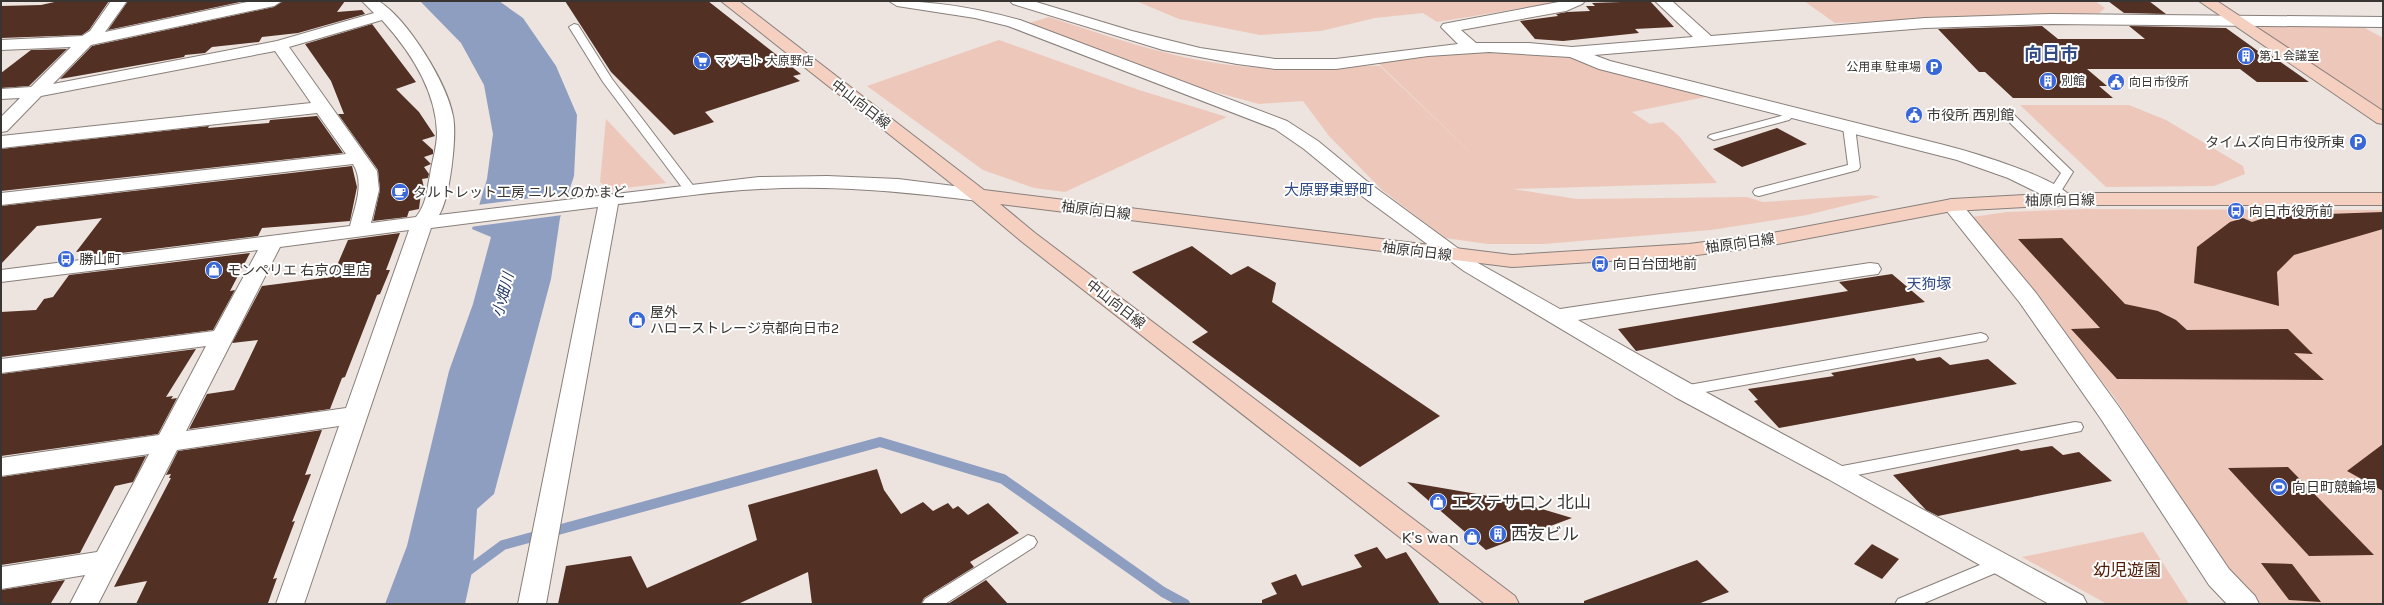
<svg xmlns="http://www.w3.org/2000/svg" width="2384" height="605" font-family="Karla,'Noto Sans JP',sans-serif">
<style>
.green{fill:#edc8ba}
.water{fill:#8d9ec1}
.pier{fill:#ede3df}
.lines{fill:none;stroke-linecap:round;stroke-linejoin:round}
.stream{stroke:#8d9ec1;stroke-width:10}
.building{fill:#523023}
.lane-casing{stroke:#887f7b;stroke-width:2}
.street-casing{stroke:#887f7b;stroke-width:2}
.secondary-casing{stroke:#887f7b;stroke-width:2}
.lane{fill:#fff;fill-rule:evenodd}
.street{fill:#fff;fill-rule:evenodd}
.secondary{fill:#f5d0c0;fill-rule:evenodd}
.labels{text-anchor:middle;stroke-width:4;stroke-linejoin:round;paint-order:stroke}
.far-poi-label{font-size:12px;fill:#393533;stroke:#fff;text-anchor:start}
.street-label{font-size:14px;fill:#393533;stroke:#fff}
.poi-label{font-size:14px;fill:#393533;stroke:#fff;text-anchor:start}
.neighbourhood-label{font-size:15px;fill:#324b84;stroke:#fff}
.water-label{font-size:15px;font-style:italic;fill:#1b2f5c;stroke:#fff}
.near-poi-label{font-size:17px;fill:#393533;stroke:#fff;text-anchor:start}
.near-park-label{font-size:17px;fill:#511d06;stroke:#fff}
.far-town-label{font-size:18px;font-weight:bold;fill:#324b84;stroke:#fff}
</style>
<rect width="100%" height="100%" fill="#ede3df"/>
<g class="green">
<path d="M 1136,1 L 1565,1 L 1437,22 L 1423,13 L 1375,18 L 1321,31 L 1260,35 L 1179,19 Z"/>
<path d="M 1804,1 L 2095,1 L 2105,8 L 2099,13 L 1835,23 Z"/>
<path d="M 1049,17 C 1114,38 1181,62 1250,67 C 1274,69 1298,71 1323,69 C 1342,68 1361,65 1380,66 L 1487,168 L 1378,63 L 1467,51 L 1551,53 L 1710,96 L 1632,112 L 1650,124 L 1663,122 L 1679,136 L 1717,183 L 1513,189 L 1577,199 L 1747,197 L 1763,202 L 1871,195 L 1880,197 L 1807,215 L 1711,230 L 1544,244 L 1488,244 L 1445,238 L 1382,190 L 1329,136 L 1303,101 L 1259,104 L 1171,80 L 1029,23 Z"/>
<path d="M 2349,25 L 2365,28 L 2383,38 L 2383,111 L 2260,29 L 2260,26 Z"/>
<path d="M 999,40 L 1139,90 L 1227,117 L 1065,192 L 1034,188 L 983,170 L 867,86 Z"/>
<path d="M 2020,105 L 2129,105 L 2166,120 L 2243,166 L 2245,174 L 2214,186 L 2106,187 Z"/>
<path d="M 606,119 L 666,183 L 609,190 L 600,182 Z"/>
<path d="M 2088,209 L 2383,210 L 2383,604 L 2260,604 L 2234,577 L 2115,398 L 1972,217 L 2007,212 Z"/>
<path d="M 2143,532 L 2189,604 L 2107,604 L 2022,557 Z"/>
</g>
<path class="water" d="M 420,1 L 499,1 L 523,18 L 556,66 L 577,115 L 574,176 L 560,218 L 551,279 L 494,494 L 477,509 L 473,567 L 465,604 L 385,604 L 407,546 L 449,371 L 473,304 L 491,237 L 472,229 L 487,179 L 493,134 L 484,85 L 461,43 Z"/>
<path class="pier" d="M 570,193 L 563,215 L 470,227 L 477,205 Z"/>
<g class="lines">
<path class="stream" d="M 465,573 L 503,545 L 880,442 L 1003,479 L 1163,592 L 1185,604"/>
</g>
<g class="building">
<path d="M 59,1 L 109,1 L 89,30 L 82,35 L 1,38 L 1,6 L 41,5 Z"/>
<path d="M 128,1 L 245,1 L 108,30 Z"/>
<path d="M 283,1 L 345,1 L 337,12 L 362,10 L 365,14 L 298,33 L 262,37 L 259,42 L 212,47 L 205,53 L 185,55 L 184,57 L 60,79 L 92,46 L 274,7 Z"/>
<path d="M 565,1 L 708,1 L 801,74 L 793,76 L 800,81 L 705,112 L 714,122 L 674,135 L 611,72 Z"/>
<path d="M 1650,1 L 1674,27 L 1635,29 L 1639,33 L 1563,41 L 1535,39 L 1520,21 L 1558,16 L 1556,14 L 1567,12 L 1590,11 L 1586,6 L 1595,6 L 1592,3 Z"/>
<path d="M 2108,1 L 2149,1 L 2166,14 L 2124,13 Z"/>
<path d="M 372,24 L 416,82 L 396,89 L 419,112 L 435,136 L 422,140 L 433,150 L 433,154 L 424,157 L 431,164 L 424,167 L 429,174 L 428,178 L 422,179 L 425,192 L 421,193 L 419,209 L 409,211 L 407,217 L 373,221 L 380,190 L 378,170 L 338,114 L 344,114 L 331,81 L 305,44 Z"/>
<path d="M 2042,26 L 2058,39 L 2145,39 L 2129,26 L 2226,28 L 2258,51 L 2265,51 L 2309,82 L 2257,82 L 2240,69 L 2087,69 L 2107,86 L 2099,86 L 2113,98 L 2013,98 L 1985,72 L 1979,72 L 1938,29 Z"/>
<path d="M 67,49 L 29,86 L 1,88 L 1,73 L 31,50 Z"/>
<path d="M 317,116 L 343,153 L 1,191 L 1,149 L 209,126 L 208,128 L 269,123 L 270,120 Z"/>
<path d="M 1777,128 L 1807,144 L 1742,167 L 1713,149 Z"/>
<path d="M 352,166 L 357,187 L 350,221 L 262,228 L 258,236 L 81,258 L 86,251 L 76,252 L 102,218 L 37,226 L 1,264 L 1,206 Z"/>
<path d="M 2383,212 L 2383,229 L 2294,255 L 2277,272 L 2279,306 L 2194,283 L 2197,247 L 2230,222 L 2243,218 L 2252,222 L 2270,216 Z"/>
<path d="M 400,233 L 386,270 L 390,270 L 380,294 L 377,295 L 345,377 L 342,378 L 330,409 L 189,429 L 207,394 L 234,390 L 258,340 L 232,343 L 262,286 L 332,277 L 348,240 Z"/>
<path d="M 2062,238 L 2125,304 L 2158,311 L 2176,320 L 2187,330 L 2288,329 L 2313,354 L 2294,353 L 2324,380 L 2117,379 L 2071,329 L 2100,328 L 2018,239 Z"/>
<path d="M 1192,246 L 1231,275 L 1248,266 L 1276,283 L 1272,302 L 1440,416 L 1360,467 L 1192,342 L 1208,332 L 1132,272 Z"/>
<path d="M 250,253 L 230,291 L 235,290 L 213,330 L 1,357 L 1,312 L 36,310 L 44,299 L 53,297 L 69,275 Z"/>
<path d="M 1892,274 L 1925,302 L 1636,351 L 1618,329 L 1848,291 L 1839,282 Z"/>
<path d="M 196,349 L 166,397 L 173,396 L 171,399 L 177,398 L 158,434 L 1,456 L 1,374 Z"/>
<path d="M 1940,357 L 1950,365 L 1988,359 L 2017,384 L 1779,428 L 1754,401 L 1758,400 L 1748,389 L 1834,376 L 1831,373 L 1914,358 L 1917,361 Z"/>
<path d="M 322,430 L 305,475 L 311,474 L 292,522 L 295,521 L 273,579 L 277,578 L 268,603 L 136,604 L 147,581 L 114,587 L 171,478 L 169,478 L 171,474 L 166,475 L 178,451 Z"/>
<path d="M 2383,444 L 2383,491 L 2347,471 Z"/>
<path d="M 2052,446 L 2063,455 L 2079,452 L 2112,481 L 1938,516 L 1926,510 L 1893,475 L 2018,449 L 2021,451 Z"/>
<path d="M 146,456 L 133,482 L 115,486 L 80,553 L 1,565 L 1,477 Z"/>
<path d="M 2288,467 L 2374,555 L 2309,556 L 2228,468 Z"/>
<path d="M 877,469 L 884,490 L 901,514 L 923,502 L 933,511 L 948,503 L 953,509 L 958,506 L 968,515 L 988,503 L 1019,533 L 970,562 L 974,567 L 924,598 L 921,604 L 812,604 L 808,572 L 738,604 L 558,604 L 566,566 L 631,556 L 647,588 L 757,540 L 748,505 Z"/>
<path d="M 1407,482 L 1512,500 L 1572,518 L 1486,550 Z"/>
<path d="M 1872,544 L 1899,559 L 1882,579 L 1854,564 Z"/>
<path d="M 1377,547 L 1386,559 L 1406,552 L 1440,604 L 1262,604 L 1262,600 L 1277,594 L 1271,583 L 1296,574 L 1302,586 L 1362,567 L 1354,555 Z"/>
<path d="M 1697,560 L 1729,592 L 1698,604 L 1584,604 L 1584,601 Z"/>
<path d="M 2261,563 L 2292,564 L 2321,602 L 2289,600 Z"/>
<path d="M 65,580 L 51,603 L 1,604 L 1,590 Z"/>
<path d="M 986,580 L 1008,604 L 948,604 Z"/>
</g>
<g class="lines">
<defs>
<g id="lane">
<path d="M 574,24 L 578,25 L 612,79 L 695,188 L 697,191 L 695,194 L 687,194 L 603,82 L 569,27 Z"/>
<path d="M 2004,108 L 2008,109 L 2073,172 L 2058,196 L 2054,197 L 2048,193 L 2061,173 L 2000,113 L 1998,111 Z"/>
<path d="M 1792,109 L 1798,112 L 1789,120 L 1714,140 L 1708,137 L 1710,135 L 1781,116 Z"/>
<path d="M 1849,124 L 1855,127 L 1860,167 L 1858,170 L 1759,196 L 1755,195 L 1753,192 L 1755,189 L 1848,165 L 1843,127 Z"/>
<path d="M 1981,333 L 1986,335 L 1988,338 L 1986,341 L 1683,396 L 1678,395 L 1675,391 L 1678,387 L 1683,386 Z"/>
<path d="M 2075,422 L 2081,423 L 2083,427 L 2081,431 L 1837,479 L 1831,477 L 1829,473 L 1831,469 L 1837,467 Z"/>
<path d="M 1028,535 L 1034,537 L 1037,542 L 1034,547 L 945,604 L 922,604 L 925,599 Z"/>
<path d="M 1999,557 L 2005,559 L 2008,564 L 2005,569 L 1922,604 L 1895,604 L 1898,599 Z"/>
</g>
<g id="street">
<path d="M 111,1 L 127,1 L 105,32 L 252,1 L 282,1 L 274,6 L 91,45 L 53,84 L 277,41 L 374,13 L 362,1 C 367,1 376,0 380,2 C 408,20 447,83 453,116 C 457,136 450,198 439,215 L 759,177 L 827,176 L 898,179 L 978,189 L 985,191 L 988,195 L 985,199 L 978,201 C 905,192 833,185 760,189 C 713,191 665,199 618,204 L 546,604 L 518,604 L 598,207 L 431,228 L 304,604 L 276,604 L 339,426 L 177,450 L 98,604 L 70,604 L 85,575 L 1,589 L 1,567 L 97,552 L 149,454 L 1,476 L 1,458 L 159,435 L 206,346 L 1,373 L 1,359 L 214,331 L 258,250 L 1,282 L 1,270 L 350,226 C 355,206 365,183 353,164 L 1,205 L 1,193 L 346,154 L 317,113 L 1,148 L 1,136 L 311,103 L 275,51 L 41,96 L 7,131 L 1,132 L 1,117 L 20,98 L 1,99 L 1,89 L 31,87 L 71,47 L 1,50 L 1,40 L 82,36 L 90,31 ZM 382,20 C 410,51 436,90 437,133 C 437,147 432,161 430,175 C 427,190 426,205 416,217 L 371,223 L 379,190 L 377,171 L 289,47 ZM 409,230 L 346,408 L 186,431 L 280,247 Z"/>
<path d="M 889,1 C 935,1 976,8 1020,20 L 1287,121 L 1318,141 L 1369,183 L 1478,263 L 1560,309 L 1870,263 L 1878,264 L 1881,269 L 1878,274 L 1870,275 L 1578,320 C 1744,416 1915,504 2083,596 L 2087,604 L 2049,604 L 1828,479 L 1675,397 L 1464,271 L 1355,191 L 1304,149 L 1275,129 L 1008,26 L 975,18 L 897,6 Z"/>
<path d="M 1010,1 L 1033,1 L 1132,31 L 1200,48 L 1275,59 L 1336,59 L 1458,44 L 1441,27 L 1443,24 L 1564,1 L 1585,1 L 1582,4 L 1566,11 L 1461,30 L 1476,43 L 1529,43 L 1572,47 L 1693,37 L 1655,1 L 1672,1 L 1711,36 L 1925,18 L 2051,14 L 2383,17 L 2383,27 L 2051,24 L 1925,28 L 1594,55 L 1610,61 L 1944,145 C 1971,152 2058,177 2073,199 L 2070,203 L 2063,205 L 2008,178 L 1957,160 L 1599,69 L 1570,57 L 1489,52 L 1428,56 L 1336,69 L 1275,69 L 1237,64 L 1163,50 L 1013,4 Z"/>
<path d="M 1952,199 L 1959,201 L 2036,293 L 2119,407 L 2229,569 L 2255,596 L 2259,604 L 2227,604 L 2209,585 L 2101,419 L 2020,303 L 1942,205 L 1945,201 Z"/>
</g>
<g id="secondary">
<path d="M 721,1 L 739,1 L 984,190 L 1512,255 L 1689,244 L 1767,234 L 1952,199 L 2063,193 L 2383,193 L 2383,205 L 2063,205 L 1952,211 L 1767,246 L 1689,256 L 1512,267 L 1000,204 L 1035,233 L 1515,596 L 1519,604 L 1485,604 L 1021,241 L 971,199 Z"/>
<path d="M 2199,1 L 2217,1 L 2383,111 L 2383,124 L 2377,123 Z"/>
</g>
</defs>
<use href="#lane" class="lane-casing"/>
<use href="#street" class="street-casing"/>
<use href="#secondary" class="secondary-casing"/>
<use href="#lane" class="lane"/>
<use href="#street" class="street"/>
<use href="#secondary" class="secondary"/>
</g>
<defs>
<symbol id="building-disc" viewBox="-11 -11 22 22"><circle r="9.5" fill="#3967d7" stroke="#fff"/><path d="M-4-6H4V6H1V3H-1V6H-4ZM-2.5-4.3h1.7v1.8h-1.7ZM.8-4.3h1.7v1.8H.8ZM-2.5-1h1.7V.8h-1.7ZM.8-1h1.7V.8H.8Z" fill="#fff"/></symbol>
<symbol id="supermarket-disc" viewBox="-11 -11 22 22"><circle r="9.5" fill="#3967d7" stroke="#fff"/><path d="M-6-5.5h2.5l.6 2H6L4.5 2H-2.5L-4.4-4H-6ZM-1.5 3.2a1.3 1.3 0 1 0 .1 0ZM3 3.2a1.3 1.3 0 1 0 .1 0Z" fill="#fff"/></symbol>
<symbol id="parking-disc" viewBox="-11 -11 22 22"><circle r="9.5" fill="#3967d7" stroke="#fff"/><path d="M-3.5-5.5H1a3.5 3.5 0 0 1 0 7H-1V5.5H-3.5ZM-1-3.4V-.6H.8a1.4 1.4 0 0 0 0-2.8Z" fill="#fff"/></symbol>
<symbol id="civic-disc" viewBox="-11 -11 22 22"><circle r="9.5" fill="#3967d7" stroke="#fff"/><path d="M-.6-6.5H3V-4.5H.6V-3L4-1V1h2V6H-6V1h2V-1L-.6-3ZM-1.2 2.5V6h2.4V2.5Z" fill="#fff"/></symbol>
<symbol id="cafe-disc" viewBox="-11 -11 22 22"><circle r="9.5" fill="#3967d7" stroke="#fff"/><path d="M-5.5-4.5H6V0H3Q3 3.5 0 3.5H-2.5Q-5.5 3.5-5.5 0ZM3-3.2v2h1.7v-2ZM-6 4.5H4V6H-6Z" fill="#fff"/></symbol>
<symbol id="bus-disc" viewBox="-11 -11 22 22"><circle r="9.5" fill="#3967d7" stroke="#fff"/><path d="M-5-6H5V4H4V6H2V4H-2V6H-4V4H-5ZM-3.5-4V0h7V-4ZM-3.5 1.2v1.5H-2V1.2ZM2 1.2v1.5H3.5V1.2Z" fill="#fff"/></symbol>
<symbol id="shop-disc" viewBox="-11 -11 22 22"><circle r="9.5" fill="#3967d7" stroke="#fff"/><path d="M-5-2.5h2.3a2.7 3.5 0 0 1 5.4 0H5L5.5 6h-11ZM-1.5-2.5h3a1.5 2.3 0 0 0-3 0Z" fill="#fff"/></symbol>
<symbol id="stadium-disc" viewBox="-11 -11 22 22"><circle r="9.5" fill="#3967d7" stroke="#fff"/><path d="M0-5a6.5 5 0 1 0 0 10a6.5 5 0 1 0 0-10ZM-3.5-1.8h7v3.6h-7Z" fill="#fff"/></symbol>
</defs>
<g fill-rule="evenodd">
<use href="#building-disc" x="2236" y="46" width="20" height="20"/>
<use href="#supermarket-disc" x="692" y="51" width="20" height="20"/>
<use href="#parking-disc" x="1924" y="57" width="20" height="20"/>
<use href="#building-disc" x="2038" y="71" width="20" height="20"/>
<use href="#civic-disc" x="2106" y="72" width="20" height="20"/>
<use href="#civic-disc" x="1904" y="105" width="20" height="20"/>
<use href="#parking-disc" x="2348" y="132" width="20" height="20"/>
<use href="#cafe-disc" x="390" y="182" width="20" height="20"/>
<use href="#bus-disc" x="2226" y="201" width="20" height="20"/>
<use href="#bus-disc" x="56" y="249" width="20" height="20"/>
<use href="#bus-disc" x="1590" y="254" width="20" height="20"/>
<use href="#shop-disc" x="204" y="260" width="20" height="20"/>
<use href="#shop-disc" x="627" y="310" width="20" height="20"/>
<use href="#stadium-disc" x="2269" y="477" width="20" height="20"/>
<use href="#shop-disc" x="1428" y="492" width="20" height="20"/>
<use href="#building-disc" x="1488" y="524" width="20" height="20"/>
<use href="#shop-disc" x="1462" y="527" width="20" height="20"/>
</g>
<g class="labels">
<g class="far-poi-label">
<text x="2259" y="60">第１会議室</text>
<text x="715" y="65">マツモト 大原野店</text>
<text x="1921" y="71" text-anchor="end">公用車 駐車場</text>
<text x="2061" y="85">別館</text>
<text x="2129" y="86">向日市役所</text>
</g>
<g class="street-label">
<text transform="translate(861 104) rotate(38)" y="5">中山向日線</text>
<text transform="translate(2060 200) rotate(-1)" y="5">柚原向日線</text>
<text transform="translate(1096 210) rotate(7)" y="5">柚原向日線</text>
<text transform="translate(1740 243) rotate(-8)" y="5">柚原向日線</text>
<text transform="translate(1417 251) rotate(7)" y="5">柚原向日線</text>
<text transform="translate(1116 304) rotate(38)" y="5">中山向日線</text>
</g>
<g class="poi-label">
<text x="1927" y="120">市役所 西別館</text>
<text x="2345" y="147" text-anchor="end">タイムズ向日市役所東</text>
<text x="413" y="197">タルトレット工房 ニルスのかまど</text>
<text x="2249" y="216">向日市役所前</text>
<text x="79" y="264">勝山町</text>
<text x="1613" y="269">向日台団地前</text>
<text x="227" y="275">モンペリエ 右京の里店</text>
<text x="650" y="317">屋外<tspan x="650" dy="16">ハローストレージ京都向日市2</tspan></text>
<text x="2292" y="492">向日町競輪場</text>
</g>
<g class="neighbourhood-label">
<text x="1329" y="195">大原野東野町</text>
<text x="1929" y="289">天狗塚</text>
</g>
<g class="water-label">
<text transform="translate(503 295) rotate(-75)" y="5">小畑川</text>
</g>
<g class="near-poi-label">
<text x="1451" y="508">エステサロン 北山</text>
<text x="1511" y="540">西友ビル</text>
<text x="1459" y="543" text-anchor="end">K's wan</text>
</g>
<g class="near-park-label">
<text x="2127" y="576">幼児遊園</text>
</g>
<g class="far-town-label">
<text x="2051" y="60">向日市</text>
</g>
</g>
<rect width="2384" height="605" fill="none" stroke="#393533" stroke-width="4"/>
</svg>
